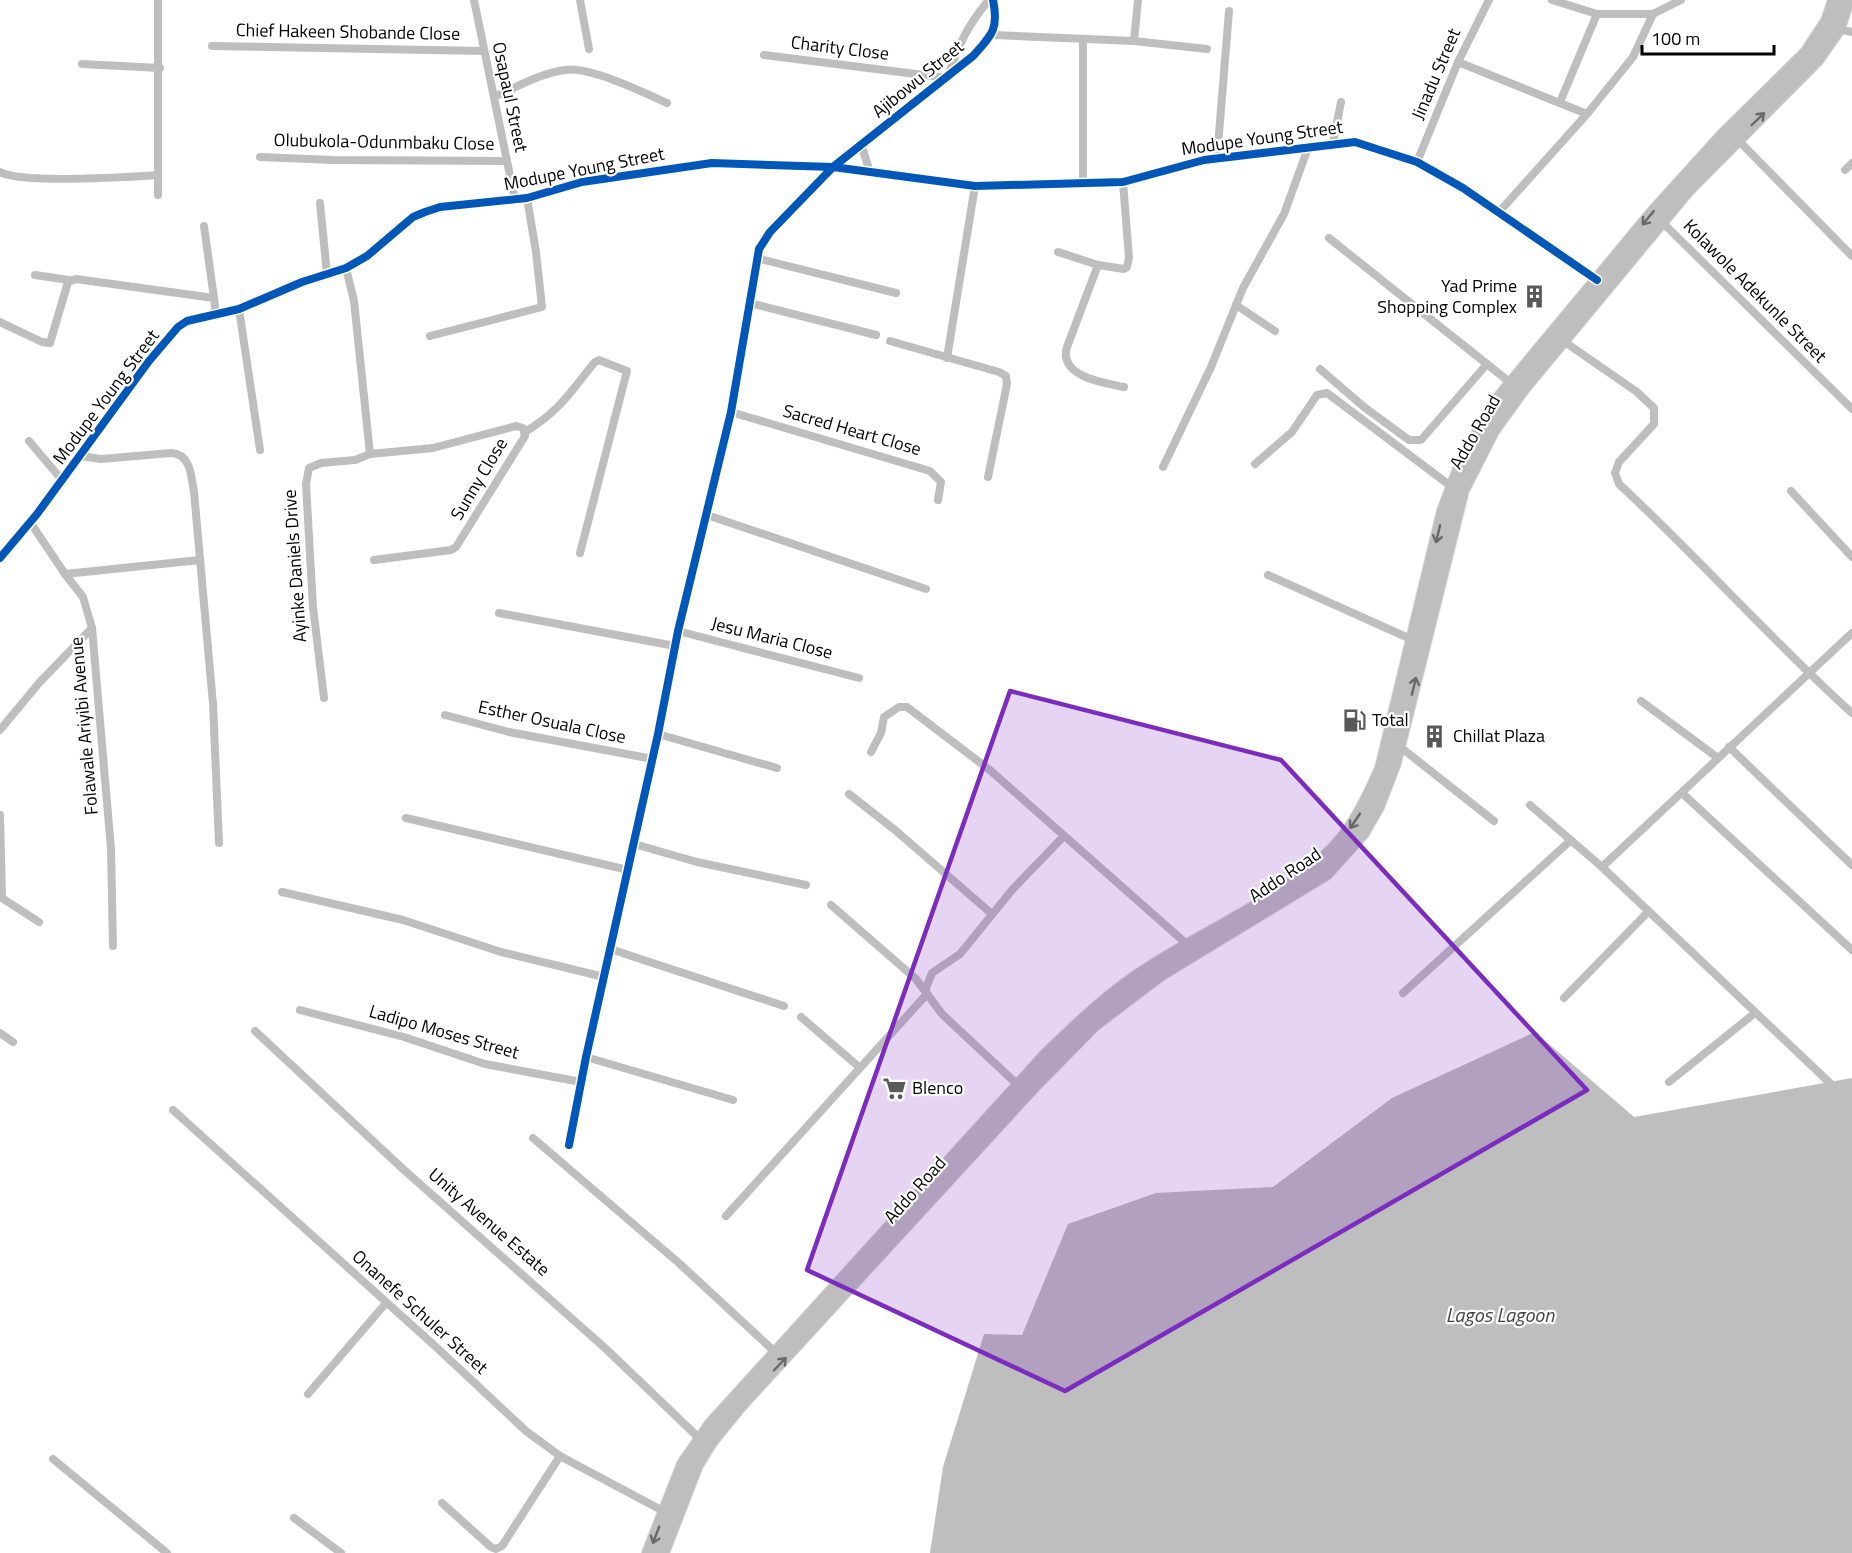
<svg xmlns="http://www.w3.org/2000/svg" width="1852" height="1553" font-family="'Titillium Web',sans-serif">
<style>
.water{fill:#bebebe}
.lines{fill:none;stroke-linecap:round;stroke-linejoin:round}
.primary-casing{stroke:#dbdbdb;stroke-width:16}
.street{stroke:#bebebe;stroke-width:8}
.primary{stroke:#bebebe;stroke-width:14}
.cycleway-casing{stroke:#fff;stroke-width:11}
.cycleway{stroke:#0057b8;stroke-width:8}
.oneway{stroke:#686868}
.marked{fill:#7b2cbf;fill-opacity:0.2;stroke:#7b2cbf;stroke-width:4.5;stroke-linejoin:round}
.labels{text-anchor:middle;stroke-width:4.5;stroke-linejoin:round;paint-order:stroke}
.street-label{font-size:18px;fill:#000;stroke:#fff}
.poi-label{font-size:18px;fill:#000;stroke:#fff;text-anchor:start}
.water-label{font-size:20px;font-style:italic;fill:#434343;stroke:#fff}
</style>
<rect width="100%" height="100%" fill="#fff"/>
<path class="water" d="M 1535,1032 L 1634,1117 L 1852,1078 L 1852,1553 L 930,1553 L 943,1467 L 984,1334 L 1022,1335 L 1068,1224 L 1156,1193 L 1273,1187 L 1392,1098 Z"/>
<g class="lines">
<defs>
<g id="primary">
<path d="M 649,1553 L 684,1464 L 711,1425 L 1046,1056 C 1079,1024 1112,992 1151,968 C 1207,932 1302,890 1343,839 C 1360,817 1371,794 1382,768 L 1444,511 L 1461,466 L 1494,405 L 1654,212 L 1722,137 L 1807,53 L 1828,21 L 1835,0"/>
<path d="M 662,1553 L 696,1465 L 710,1442 L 740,1405 L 1033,1086 L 1094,1024 L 1160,974 L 1326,873 L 1362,833 L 1377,807 L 1394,763 L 1462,490 L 1492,431 L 1523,388 L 1688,189 L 1817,59 L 1838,29 L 1847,0"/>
</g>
</defs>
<use href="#primary" class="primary-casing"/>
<g class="street">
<path d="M 474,0 L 515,200"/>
<path d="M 580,0 L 589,49"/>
<path d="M 1552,0 L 1597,14 L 1653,14 L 1681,0"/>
<path d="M 1838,29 L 1852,32"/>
<path d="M 993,35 L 1134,41 L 1207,49"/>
<path d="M 1083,39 L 1083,183"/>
<path d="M 1134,41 L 1138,0"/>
<path d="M 212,46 L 484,51"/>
<path d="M 764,55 L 948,78 C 956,48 968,24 989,0"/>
<path d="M 1458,62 L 1587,114"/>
<path d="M 82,64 L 160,68"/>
<path d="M 494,97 C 517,87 541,73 565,70 C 589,66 643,92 667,103"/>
<path d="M 1560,102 L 1597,14"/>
<path d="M 1737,139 L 1852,256"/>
<path d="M 1333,143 L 1341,102"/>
<path d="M 861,144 L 870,172"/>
<path d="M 260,157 L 334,160 L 507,161"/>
<path d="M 1217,158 L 1229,11"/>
<path d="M 1417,162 L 1458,62 L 1489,0"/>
<path d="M 1845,170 L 1852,163"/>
<path d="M 0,172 C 23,184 128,177 158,175"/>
<path d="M 158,195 L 158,0"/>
<path d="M 320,203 L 327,274"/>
<path d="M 1499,212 L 1587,114 L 1633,57 L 1653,14"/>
<path d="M 1661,221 L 1852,409"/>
<path d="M 204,226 L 214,298"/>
<path d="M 1329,238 L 1512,384"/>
<path d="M 1058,252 L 1098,265 L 1124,269 L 1127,267 L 1129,258 L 1123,182"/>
<path d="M 756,258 L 896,293"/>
<path d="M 1098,265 L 1067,347 C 1058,377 1105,383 1124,387"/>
<path d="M 346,268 L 354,301 L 370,454"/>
<path d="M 35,275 L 69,280"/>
<path d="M 750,303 L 876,335"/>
<path d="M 1236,305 L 1275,331"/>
<path d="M 239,309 L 260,450"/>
<path d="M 0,322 L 42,342 L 50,343 L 68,282 L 76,279 L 214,298 L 216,316"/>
<path d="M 430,336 L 542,307 L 536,252 L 527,198"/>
<path d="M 1559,338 L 1637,392 L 1654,408 L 1654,424 L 1619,462 L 1615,473 L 1619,484 C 1699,558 1771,640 1852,713"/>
<path d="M 890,341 L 999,372 L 1006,376 L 1007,384 L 988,477"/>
<path d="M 947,358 L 975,186"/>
<path d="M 1320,369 L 1364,407 L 1409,440 L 1421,440 L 1487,364"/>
<path d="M 731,412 L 930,471 L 941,482 L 938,500"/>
<path d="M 525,432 C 561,410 570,392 595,362 L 599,360 L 627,371 L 580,553"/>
<path d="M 29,441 L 62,480"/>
<path d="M 80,456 L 101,459 L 171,453 C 191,454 191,476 194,492 L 213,704 L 219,843"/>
<path d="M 1255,464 L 1292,432 L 1317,395 L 1327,393 L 1452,487"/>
<path d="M 1163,467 L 1211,367 L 1243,288 L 1284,214 L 1308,148"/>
<path d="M 1791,491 L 1852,557"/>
<path d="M 707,515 L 926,589"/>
<path d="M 30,522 L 65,574 L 83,597 L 92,628 L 111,849 L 113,946"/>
<path d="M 0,558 L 37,514 L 149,361 L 178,327 L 187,321 L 239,309 L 302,282 L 346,268 L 367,256 L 413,217 L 425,212 L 440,207 L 527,198 L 582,182 L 712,163 L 833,167 L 975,186 L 1123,182 L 1204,160 L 1355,142 L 1417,162 L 1463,188 L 1597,280"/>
<path d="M 65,574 L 200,560"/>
<path d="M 1268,575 L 1413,640"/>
<path d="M 499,613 L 675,646"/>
<path d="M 678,631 L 859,678"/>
<path d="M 324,698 L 313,607 L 306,484 L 309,468 L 321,463 L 355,460 L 370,454 L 433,448 L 516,426 L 523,428 L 525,436 L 456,547 L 451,550 L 374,560"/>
<path d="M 1641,701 L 1718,758"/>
<path d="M 445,715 L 509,732 L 653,759"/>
<path d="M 0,730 L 39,683 L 92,628"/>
<path d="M 658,734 L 777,768"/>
<path d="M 1399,746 L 1494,821"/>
<path d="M 1729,747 L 1852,865"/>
<path d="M 871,752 L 881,733 L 884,717 L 899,707 L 907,707 L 991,771 L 1189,946"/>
<path d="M 1682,793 L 1852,950"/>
<path d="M 849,794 L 895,830 L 992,914"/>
<path d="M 1530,805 L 1602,867"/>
<path d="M 0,815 L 2,898 L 0,897"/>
<path d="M 406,818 L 628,870"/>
<path d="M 634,844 L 697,862 L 806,885"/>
<path d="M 282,892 L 403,920 L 501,952 L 604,977"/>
<path d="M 2,898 L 39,922"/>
<path d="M 831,905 L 916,979 L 942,1014 L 1018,1085"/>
<path d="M 610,949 L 784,1006"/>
<path d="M 1403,993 L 1571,840"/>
<path d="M 1564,998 L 1648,912"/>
<path d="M 300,1010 L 404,1037 L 485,1064 L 581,1082"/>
<path d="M 801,1017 L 859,1067"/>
<path d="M 255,1031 L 403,1169 L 605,1348 L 700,1439"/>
<path d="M 0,1033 L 13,1042"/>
<path d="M 586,1057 L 733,1100"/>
<path d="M 1669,1082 L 1755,1013"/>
<path d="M 1831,1084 L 1602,867 L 1852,633"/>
<path d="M 173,1110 L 435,1346 L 526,1431 L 560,1456 L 665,1512"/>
<path d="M 533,1138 L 680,1264 L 775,1352"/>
<path d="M 569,1145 L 586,1057 L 658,734 L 678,631 L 731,412 L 759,249 L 770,232 L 833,167 L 973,56 C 992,35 999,29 993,0"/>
<path d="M 726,1216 L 926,995 L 926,988 L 932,973 L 960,954 L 1012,890 L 1063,837"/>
<path d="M 308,1394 L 386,1303"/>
<path d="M 53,1459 L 167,1553"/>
<path d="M 442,1503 L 491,1547 L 496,1549 L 502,1546 L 560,1456"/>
<path d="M 294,1518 L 341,1553"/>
</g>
<use href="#primary" class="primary"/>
<defs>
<g id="cycleway">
<path d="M 0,558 L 37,514 L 149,361 L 178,327 L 187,321 L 239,309 L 302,282 L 346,268 L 367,256 L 413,217 L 425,212 L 440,207 L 527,198 L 582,182 L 712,163 L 833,167 L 975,186 L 1123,182 L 1204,160 L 1355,142 L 1417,162 L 1463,188 L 1597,280"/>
<path d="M 569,1145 L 586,1057 L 658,734 L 678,631 L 731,412 L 759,249 L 770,232 L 833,167 L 973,56 C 992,35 999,29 993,0"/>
</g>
</defs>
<use href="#cycleway" class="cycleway-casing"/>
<use href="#cycleway" class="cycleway"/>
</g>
<defs><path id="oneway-shaft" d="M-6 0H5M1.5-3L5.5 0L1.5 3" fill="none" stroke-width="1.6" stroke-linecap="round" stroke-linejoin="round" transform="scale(1.5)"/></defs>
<g class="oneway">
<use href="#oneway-shaft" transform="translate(1758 119) rotate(-44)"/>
<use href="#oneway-shaft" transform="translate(1648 218) rotate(130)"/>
<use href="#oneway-shaft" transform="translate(1438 534) rotate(103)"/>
<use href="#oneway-shaft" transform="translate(1414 686) rotate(-76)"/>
<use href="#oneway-shaft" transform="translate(1355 821) rotate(124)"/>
<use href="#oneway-shaft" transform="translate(780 1364) rotate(-46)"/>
<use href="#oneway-shaft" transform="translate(656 1535) rotate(111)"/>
</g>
<path class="marked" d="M 1010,691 L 1281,760 L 1587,1090 L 1065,1391 L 807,1270 Z"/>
<defs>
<symbol id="building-bare" viewBox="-9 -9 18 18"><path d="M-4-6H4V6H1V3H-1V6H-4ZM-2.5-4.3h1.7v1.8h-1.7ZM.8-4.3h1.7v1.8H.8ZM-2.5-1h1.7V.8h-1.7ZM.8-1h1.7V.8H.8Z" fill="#595959" stroke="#fff" stroke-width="2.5" paint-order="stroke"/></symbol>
<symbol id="fuel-bare" viewBox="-9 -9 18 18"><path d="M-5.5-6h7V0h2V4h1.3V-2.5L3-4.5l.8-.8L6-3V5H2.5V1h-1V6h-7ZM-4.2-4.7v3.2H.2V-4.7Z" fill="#595959" stroke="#fff" stroke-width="2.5" paint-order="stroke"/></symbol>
<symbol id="supermarket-bare" viewBox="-9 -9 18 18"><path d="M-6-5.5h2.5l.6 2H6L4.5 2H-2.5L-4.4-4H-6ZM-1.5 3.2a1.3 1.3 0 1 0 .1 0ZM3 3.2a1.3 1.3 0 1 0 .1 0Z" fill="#595959" stroke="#fff" stroke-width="2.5" paint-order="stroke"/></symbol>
</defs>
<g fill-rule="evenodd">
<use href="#building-bare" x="1518" y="280" width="33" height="33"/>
<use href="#fuel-bare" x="1338" y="704" width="33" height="33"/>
<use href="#building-bare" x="1418" y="720" width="33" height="33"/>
<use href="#supermarket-bare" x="878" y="1072" width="33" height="33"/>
</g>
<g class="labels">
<g class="street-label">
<text transform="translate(348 32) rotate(1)" y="6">Chief Hakeen Shobande Close</text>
<text transform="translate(840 48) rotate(7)" y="6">Charity Close</text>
<text transform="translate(1436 74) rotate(-67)" y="6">Jinadu Street</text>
<text transform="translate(918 79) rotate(-39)" y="6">Ajibowu Street</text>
<text transform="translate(510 97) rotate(78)" y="6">Osapaul Street</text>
<text transform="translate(1262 138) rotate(-8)" y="6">Modupe Young Street</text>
<text transform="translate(384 142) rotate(1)" y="6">Olubukola-Odunmbaku Close</text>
<text transform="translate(584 169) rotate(-11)" y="6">Modupe Young Street</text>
<text transform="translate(1755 291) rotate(45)" y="6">Kolawole Adekunle Street</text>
<text transform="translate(106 397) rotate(-53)" y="6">Modupe Young Street</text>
<text transform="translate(852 430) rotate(16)" y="6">Sacred Heart Close</text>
<text transform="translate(1475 432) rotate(-60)" y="6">Addo Road</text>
<text transform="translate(479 479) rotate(-59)" y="6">Sunny Close</text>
<text transform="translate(295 566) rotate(-94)" y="6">Ayinke Daniels Drive</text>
<text transform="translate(772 638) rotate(14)" y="6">Jesu Maria Close</text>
<text transform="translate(552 722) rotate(12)" y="6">Esther Osuala Close</text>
<text transform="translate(84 726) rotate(-95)" y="6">Folawale Ariyibi Avenue</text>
<text transform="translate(1285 875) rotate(-34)" y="6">Addo Road</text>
<text transform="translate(444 1032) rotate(16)" y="6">Ladipo Moses Street</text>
<text transform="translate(915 1190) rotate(-48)" y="6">Addo Road</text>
<text transform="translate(489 1222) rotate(41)" y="6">Unity Avenue Estate</text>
<text transform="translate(420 1312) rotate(42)" y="6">Onanefe Schuler Street</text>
</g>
<g class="poi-label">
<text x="1517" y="292" text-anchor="end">Yad Prime<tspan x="1517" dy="21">Shopping Complex</tspan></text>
<text x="1372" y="726">Total</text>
<text x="1453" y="742">Chillat Plaza</text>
<text x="912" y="1094">Blenco</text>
</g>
<g class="water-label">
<text x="1500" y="1322">Lagos Lagoon</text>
</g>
</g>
<path d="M1642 45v9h132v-9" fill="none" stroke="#000000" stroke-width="3"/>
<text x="1651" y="45" font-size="18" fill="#000000" stroke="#ffffff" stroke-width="4.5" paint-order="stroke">100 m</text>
</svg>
